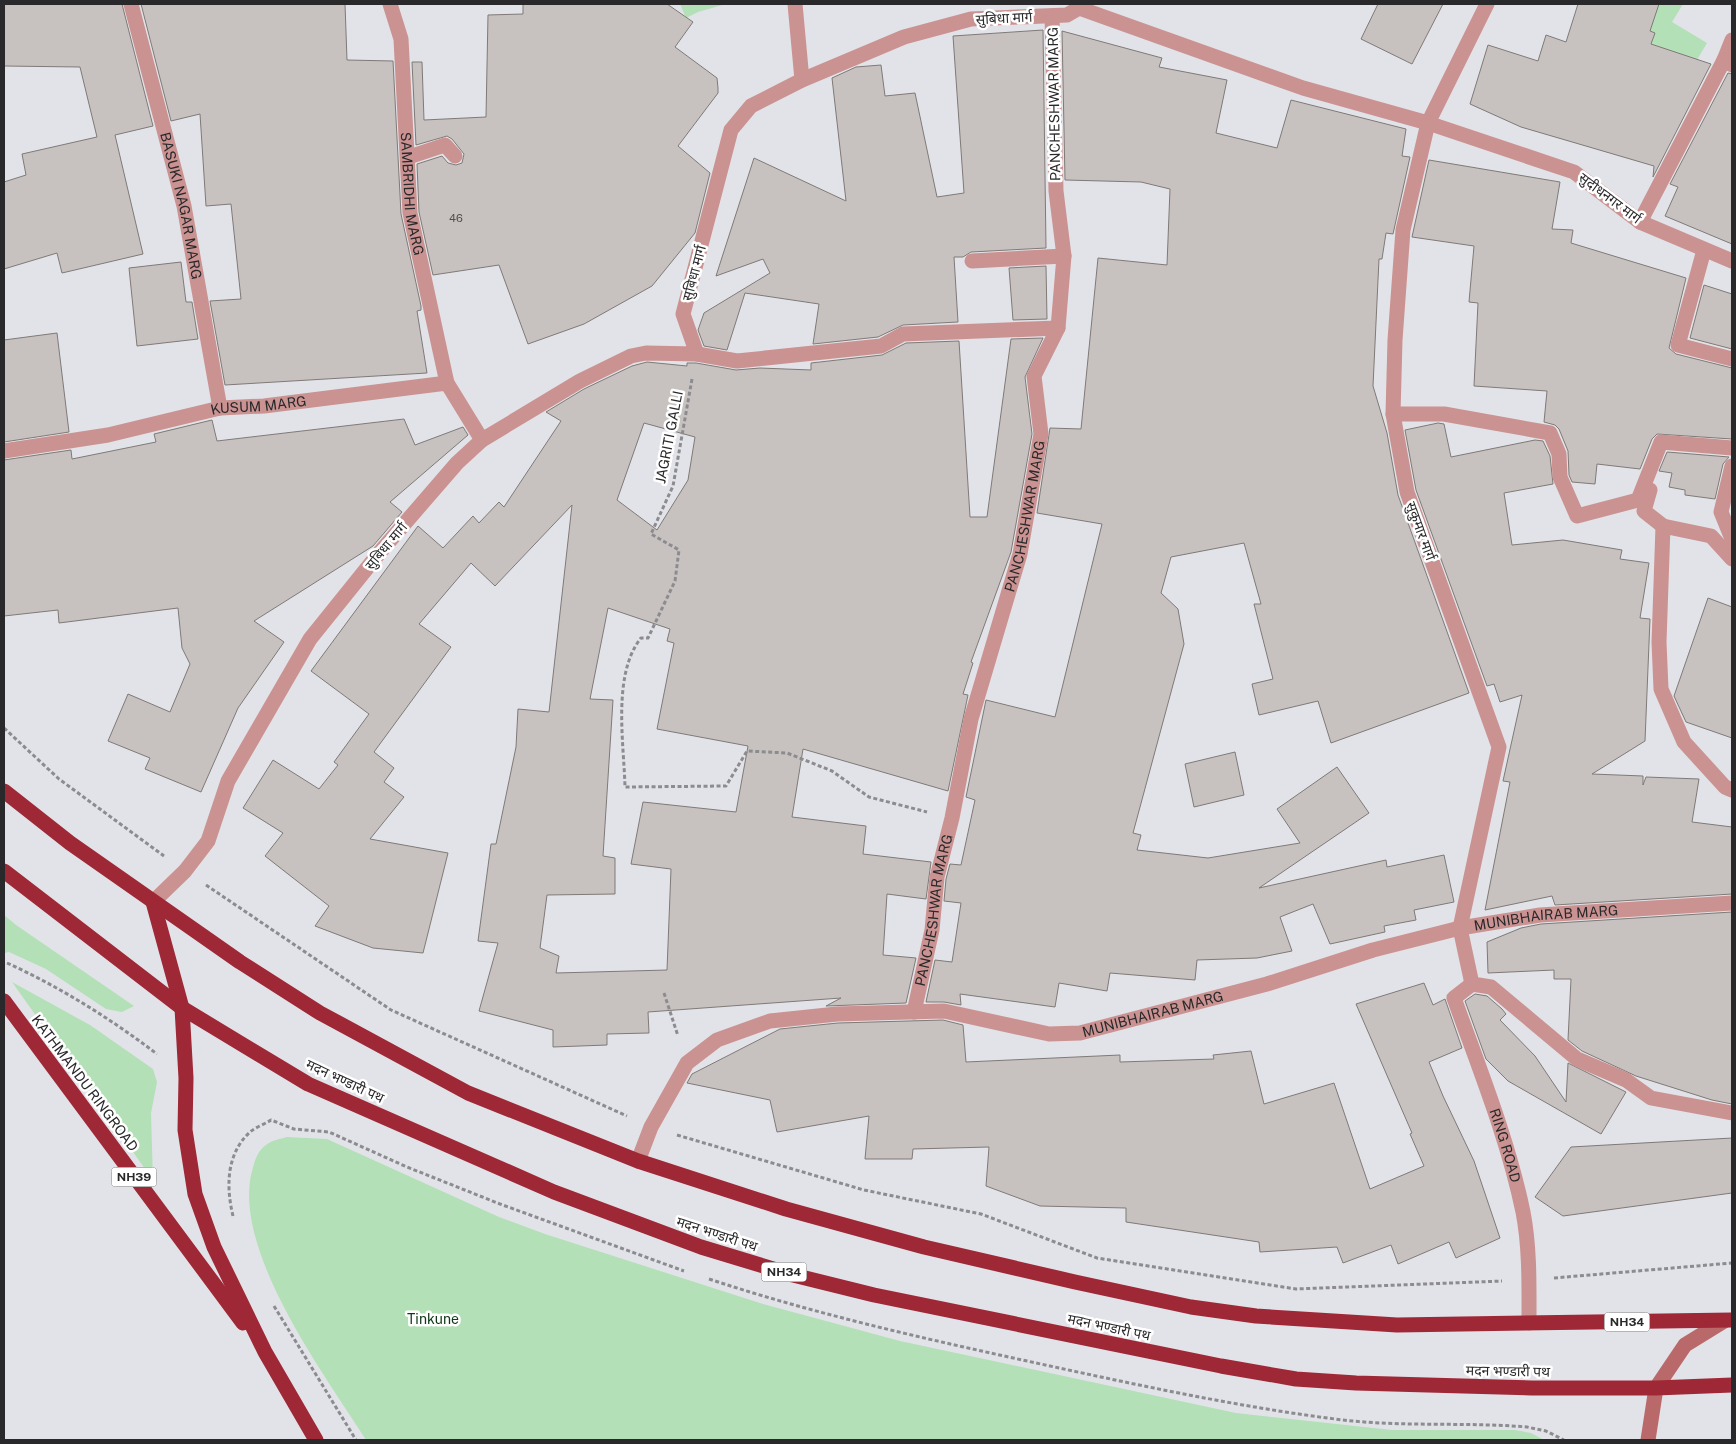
<svg xmlns="http://www.w3.org/2000/svg" width="1736" height="1444" font-family="'Public Sans','Noto Sans Devanagari',sans-serif">
<style>
.green{fill:#b3e0b7}
.building{fill:#c7c2bf;stroke:#7f7a77;fill-rule:evenodd}
.lines{fill:none;stroke-linecap:round;stroke-linejoin:round}
.path{stroke:#8c8c90;stroke-width:3;stroke-dasharray:4 2.5;stroke-linecap:butt}
.lane{stroke:#cb9292;stroke-width:15}
.street{stroke:#cb9292;stroke-width:15}
.secondary{stroke:#ba696b;stroke-width:15}
.highway{stroke:#9f2837;stroke-width:15}
.labels{text-anchor:middle;stroke-width:5;stroke-linejoin:round;paint-order:stroke}
.number-label{font-size:11px;fill:#504f50}
.shield{fill:#fff;stroke:#69696b;stroke-width:1}
.shield-label{font-size:12px;font-weight:bold;fill:#29292b}
.street-label{font-size:14px;fill:#29292b;stroke:#fff}
.park-label{font-size:14px;fill:#0e3817;stroke:#fff}
</style>
<rect width="100%" height="100%" fill="#e2e3e8"/>
<g class="green">
<path d="M 680,4 L 726,4 L 698,12 L 686,18 Z"/>
<path d="M 1640,4 L 1683,4 L 1672,22 L 1707,43 L 1688,75 L 1621,34 Z"/>
<path d="M 4,915 L 16,925 L 134,1006 L 122,1012 L 106,1009 L 46,969 L 9,952 L 4,953 Z"/>
<path d="M 12,982 L 90,1025 L 153,1069 L 157,1082 L 151,1113 L 153,1180 Z"/>
<path d="M 287,1137 L 327,1139 L 499,1217 L 545,1234 L 763,1304 L 900,1341 L 1236,1413 L 1392,1430 L 1515,1430 L 1531,1433 L 1544,1440 L 366,1440 C 325,1375 235,1255 251,1175 C 254,1164 256,1152 266,1145 C 272,1140 280,1139 287,1137 Z"/>
</g>
<g class="building">
<path d="M 4,4 L 122,4 L 153,126 L 115,135 L 143,254 L 62,273 L 57,253 L 4,269 L 4,182 L 26,175 L 22,154 L 97,137 L 80,67 L 4,66 Z"/>
<path d="M 141,4 L 345,4 L 347,60 L 393,61 L 401,214 L 421,306 L 421,310 L 417,311 L 427,373 L 225,385 L 210,301 L 241,299 L 231,204 L 206,206 L 200,114 L 171,121 Z"/>
<path d="M 523,4 L 667,4 L 693,22 L 675,47 L 717,78 L 718,88 L 718,93 L 678,146 L 710,173 L 695,233 L 652,286 L 584,324 L 528,344 L 499,265 L 433,275 L 419,212 L 417,164 L 442,156 L 448,163 L 456,165 L 462,163 L 464,154 L 452,139 L 447,136 L 416,145 L 412,62 L 422,62 L 424,120 L 486,117 L 488,15 L 523,14 Z"/>
<path d="M 1378,4 L 1443,4 L 1412,64 L 1361,39 Z"/>
<path d="M 1578,4 L 1659,4 L 1650,31 L 1655,33 L 1651,44 L 1711,64 L 1653,177 L 1654,166 L 1521,127 L 1470,104 L 1488,45 L 1538,61 L 1546,35 L 1566,42 Z"/>
<path d="M 1043,30 L 1046,248 L 971,252 L 963,257 L 954,257 L 958,322 L 903,325 L 878,337 L 813,344 L 819,304 L 745,293 L 727,350 L 704,346 L 698,330 L 704,313 L 770,273 L 763,259 L 716,276 L 754,158 L 846,201 L 832,78 L 856,67 L 881,65 L 885,96 L 915,93 L 937,197 L 964,193 L 953,36 Z"/>
<path d="M 1062,31 L 1162,58 L 1159,67 L 1227,80 L 1216,133 L 1277,148 L 1291,100 L 1406,129 L 1402,156 L 1410,157 L 1393,234 L 1386,233 L 1382,259 L 1379,259 L 1373,386 L 1387,433 L 1398,495 L 1469,693 L 1331,743 L 1318,701 L 1259,715 L 1252,684 L 1273,679 L 1254,604 L 1261,604 L 1244,543 L 1171,557 L 1161,593 L 1178,609 L 1184,644 L 1133,833 L 1141,835 L 1137,850 L 1208,858 L 1300,843 L 1277,809 L 1337,767 L 1369,813 L 1259,888 L 1386,860 L 1387,867 L 1444,855 L 1454,902 L 1414,910 L 1416,920 L 1384,926 L 1385,932 L 1330,944 L 1313,904 L 1280,917 L 1292,951 L 1257,958 L 1197,960 L 1195,980 L 1110,973 L 1107,991 L 1059,983 L 1055,1007 L 960,994 L 961,1005 L 944,1002 L 926,1002 L 935,960 L 952,962 L 961,903 L 944,901 L 946,879 L 950,864 L 961,865 L 975,800 L 966,797 L 986,700 L 1055,717 L 1102,524 L 1037,513 L 1050,428 L 1081,429 L 1098,258 L 1167,265 L 1170,189 L 1141,182 L 1065,180 Z"/>
<path d="M 1728,73 L 1732,74 L 1732,244 L 1665,216 L 1678,187 L 1670,184 Z"/>
<path d="M 1429,160 L 1560,182 L 1552,229 L 1573,230 L 1571,243 L 1686,278 L 1669,348 L 1676,354 L 1732,368 L 1732,439 L 1657,434 L 1652,439 L 1640,469 L 1597,464 L 1595,484 L 1572,482 L 1569,475 L 1568,451 L 1559,429 L 1555,425 L 1544,422 L 1547,391 L 1474,386 L 1478,303 L 1469,302 L 1474,246 L 1412,237 Z"/>
<path d="M 181,262 L 186,302 L 192,302 L 198,339 L 137,346 L 129,268 Z"/>
<path d="M 1046,266 L 1047,319 L 1013,320 L 1009,268 Z"/>
<path d="M 1704,285 L 1732,294 L 1732,349 L 1690,338 Z"/>
<path d="M 57,333 L 69,432 L 4,442 L 4,340 Z"/>
<path d="M 1043,338 L 1025,377 L 1032,434 L 1011,552 L 971,662 L 973,663 L 963,694 L 968,695 L 948,791 L 803,749 L 792,817 L 866,826 L 863,854 L 931,862 L 926,899 L 887,894 L 883,955 L 916,958 L 906,1003 L 826,1006 L 841,998 L 648,1012 L 649,1033 L 607,1034 L 607,1045 L 553,1047 L 553,1030 L 479,1011 L 498,943 L 478,941 L 491,844 L 496,844 L 516,747 L 518,709 L 549,712 L 572,505 L 495,586 L 471,563 L 419,624 L 451,647 L 374,752 L 394,768 L 384,782 L 404,797 L 370,839 L 448,853 L 423,953 L 373,948 L 315,926 L 329,906 L 265,856 L 283,833 L 243,808 L 273,760 L 319,789 L 338,765 L 334,762 L 369,714 L 311,671 L 418,526 L 443,548 L 473,516 L 479,523 L 499,502 L 504,507 L 561,421 L 546,412 L 584,389 L 632,366 L 647,362 L 687,366 L 687,363 L 696,363 L 736,370 L 760,368 L 811,370 L 811,363 L 882,355 L 906,343 L 959,341 L 970,517 L 987,517 L 1011,339 ZM 644,423 L 695,437 L 688,480 L 657,530 L 617,500 ZM 608,608 L 670,629 L 667,641 L 674,643 L 657,729 L 748,746 L 736,812 L 643,802 L 631,864 L 671,869 L 667,970 L 556,973 L 559,956 L 540,948 L 547,895 L 615,894 L 615,858 L 603,856 L 613,700 L 590,699 Z"/>
<path d="M 404,419 L 415,445 L 463,427 L 468,435 L 390,502 L 402,512 L 373,546 L 254,621 L 284,642 L 238,708 L 201,792 L 145,769 L 150,758 L 108,741 L 128,694 L 170,712 L 190,664 L 182,648 L 178,608 L 59,623 L 58,610 L 4,616 L 4,460 L 71,450 L 72,459 L 156,442 L 154,434 L 212,420 L 217,441 Z"/>
<path d="M 1438,423 L 1444,424 L 1451,457 L 1535,440 L 1543,441 L 1550,456 L 1553,484 L 1504,493 L 1512,545 L 1563,540 L 1622,550 L 1620,559 L 1649,563 L 1640,618 L 1650,619 L 1645,741 L 1592,774 L 1643,776 L 1643,785 L 1646,777 L 1699,779 L 1692,822 L 1732,827 L 1732,894 L 1555,905 L 1552,896 L 1485,910 L 1510,782 L 1503,781 L 1522,695 L 1500,702 L 1494,684 L 1487,686 L 1416,490 L 1405,430 Z"/>
<path d="M 1667,452 L 1729,457 L 1723,464 L 1715,499 L 1685,495 L 1685,490 L 1669,487 L 1672,473 L 1659,471 Z"/>
<path d="M 1708,598 L 1732,607 L 1732,738 L 1686,722 L 1674,696 Z"/>
<path d="M 1235,752 L 1244,795 L 1194,807 L 1185,764 Z"/>
<path d="M 1732,912 L 1732,1104 L 1712,1100 L 1636,1076 L 1582,1051 L 1568,1040 L 1571,979 L 1554,979 L 1554,970 L 1488,973 L 1487,942 L 1521,928 L 1541,924 Z"/>
<path d="M 1424,983 L 1433,1005 L 1445,999 L 1462,1048 L 1429,1062 L 1443,1096 L 1474,1161 L 1500,1238 L 1456,1258 L 1449,1242 L 1398,1264 L 1391,1245 L 1343,1263 L 1337,1247 L 1260,1252 L 1259,1242 L 1126,1222 L 1126,1208 L 1040,1206 L 986,1186 L 989,1147 L 913,1149 L 912,1159 L 865,1159 L 869,1116 L 777,1132 L 770,1100 L 687,1083 L 692,1074 L 780,1029 L 838,1023 L 943,1020 L 963,1025 L 966,1062 L 1120,1055 L 1120,1062 L 1214,1059 L 1213,1055 L 1251,1051 L 1264,1104 L 1334,1083 L 1370,1189 L 1424,1166 L 1410,1134 L 1412,1133 L 1356,1004 Z"/>
<path d="M 1475,994 L 1487,996 L 1502,1009 L 1506,1014 L 1500,1020 L 1535,1056 L 1566,1102 L 1568,1063 L 1626,1092 L 1601,1134 L 1508,1081 L 1486,1059 L 1465,1001 Z"/>
<path d="M 1732,1138 L 1732,1193 L 1563,1216 L 1535,1197 L 1571,1147 Z"/>
</g>
<g class="lines">
<g class="path">
<path d="M 692,379 L 673,486 L 651,534 L 679,550 L 675,581 L 648,638 L 641,638 C 612,674 624,744 625,787 L 726,786 L 747,751 L 787,753 L 832,771 L 869,797 L 927,812"/>
<path d="M 4,728 L 59,779 L 164,856"/>
<path d="M 206,885 L 391,1010 L 627,1116"/>
<path d="M 7,963 C 60,987 111,1019 157,1054"/>
<path d="M 664,993 L 678,1036"/>
<path d="M 677,1135 L 864,1190 L 981,1214 L 1097,1258 L 1296,1289 L 1502,1281"/>
<path d="M 233,1216 C 226,1187 226,1154 250,1132 C 256,1127 265,1124 271,1120 L 294,1129 L 329,1132 L 407,1167 L 500,1204 L 684,1271"/>
<path d="M 1554,1278 L 1732,1263"/>
<path d="M 709,1279 C 821,1316 935,1341 1050,1366 C 1147,1387 1245,1408 1343,1420 C 1404,1427 1466,1422 1527,1427 L 1546,1431 L 1564,1440"/>
<path d="M 274,1306 L 356,1440"/>
</g>
<g class="lane">
<path d="M 409,157 L 445,145 L 455,156"/>
<path d="M 697,354 L 737,361 L 881,346 L 903,334 L 1058,328"/>
<path d="M 1732,559 L 1711,536 L 1663,526 L 1659,642 L 1661,689 L 1684,742 L 1725,787 L 1732,790"/>
</g>
<g class="street">
<path id="s1" d="M 131,4 L 184,206 L 220,408"/>
<path id="s2" d="M 390,4 L 401,39 L 410,213 L 447,383"/>
<path d="M 795,4 L 802,80"/>
<path d="M 1487,4 L 1428,123 L 1403,230 L 1395,340 L 1393,414 L 1407,492 L 1499,747 L 1460,928 L 1472,984 L 1491,987 L 1577,1059 L 1626,1080 L 1651,1098 L 1732,1113"/>
<path d="M 1724,60 L 1732,40"/>
<path d="M 1640,222 L 1724,60 L 1732,65"/>
<path d="M 1704,250 L 1678,345 L 1732,359"/>
<path d="M 972,261 L 1064,256"/>
<path d="M 1393,414 L 1444,414 L 1550,433 L 1559,454 L 1560,477 L 1577,516 L 1638,500 L 1661,442 L 1732,448"/>
<path id="s3" d="M 4,451 L 108,435 L 220,408 L 264,406 L 447,383 L 482,440"/>
<path d="M 1732,466 L 1721,512 L 1732,539"/>
<path d="M 1650,490 L 1644,511 L 1663,526"/>
<path d="M 153,902 L 185,871 L 208,841 L 228,781 L 310,639 L 380,552 L 457,463 L 482,440 L 580,381 L 631,356 L 646,353 L 697,354 L 683,314 L 731,130 L 751,106 L 802,80 L 904,37 L 971,19 L 1067,15 L 1079,8 L 1303,88 L 1428,123 L 1574,172 L 1640,222 L 1732,261"/>
<path id="s4" d="M 1472,984 L 1454,998 C 1479,1068 1508,1139 1523,1212 C 1530,1248 1529,1287 1529,1323"/>
<path id="s5" d="M 914,1012 L 932,930 L 937,877 L 952,818 L 971,719 L 1020,554 L 1041,434 L 1034,376 L 1058,328 L 1064,256 L 1056,191 L 1052,16"/>
<path id="s6" d="M 638,1161 L 651,1127 L 687,1063 L 717,1040 L 770,1021 L 837,1014 L 944,1011 L 1049,1034 L 1080,1033 L 1267,984 L 1373,950 L 1460,928 L 1540,915 L 1732,903"/>
</g>
<path class="secondary" d="M 1648,1440 L 1656,1388 L 1685,1345 L 1724,1321"/>
<g class="highway">
<path d="M 4,791 L 70,843 L 240,962 L 320,1013 L 468,1093 L 638,1161 L 786,1209 L 924,1247 L 1075,1282 L 1191,1307 L 1256,1316 L 1397,1325 L 1732,1320"/>
<path d="M 4,871 L 182,1008 L 308,1084 L 554,1192 L 701,1247 L 793,1275 L 874,1295 L 1221,1366 L 1296,1379 L 1356,1383 L 1532,1388 L 1656,1388 L 1732,1385"/>
<path d="M 153,902 L 182,1008 L 186,1078 L 185,1130 L 195,1194 L 214,1247 L 265,1352 L 316,1440"/>
<path d="M 4,1001 L 243,1323"/>
</g>
</g>
<g class="labels">
<g class="number-label">
<text x="456" y="222">46</text>
</g>
<g class="shield">
<rect x="111.5" y="1167.5" width="45" height="19" rx="4"/>
<rect x="761.5" y="1262.5" width="45" height="19" rx="4"/>
<rect x="1604.5" y="1312.5" width="45" height="19" rx="4"/>
</g>
<g class="shield-label">
<text x="134" y="1181">NH39</text>
<text x="784" y="1276">NH34</text>
<text x="1627" y="1326">NH34</text>
</g>
<g class="street-label">
<text transform="translate(1004 18) rotate(-3)" y="5">सुबिधा मार्ग</text>
<text transform="translate(1054 104) rotate(-91)" y="5">PANCHESHWAR MARG</text>
<text dy="5" stroke="none"><textPath href="#s2" startOffset="192">SAMBRIDHI MARG</textPath></text>
<text transform="translate(1610 198) rotate(37)" y="5">सुदीधनगर मार्ग</text>
<text dy="5" stroke="none"><textPath href="#s1" startOffset="208">BASUKI NAGAR MARG</textPath></text>
<text transform="translate(694 273) rotate(-75)" y="5">सुबिधा मार्ग</text>
<text dy="5" stroke="none"><textPath href="#s3" startOffset="259">KUSUM MARG</textPath></text>
<text transform="translate(669 437) rotate(-79)" y="5">JAGRITI GALLI</text>
<text dy="5" stroke="none"><textPath href="#s5" startOffset="509">PANCHESHWAR MARG</textPath></text>
<text transform="translate(1421 531) rotate(70)" y="5">सुकुमार मार्ग</text>
<text transform="translate(386 546) rotate(-50)" y="5">सुबिधा मार्ग</text>
<text dy="5" stroke="none"><textPath href="#s5" startOffset="104">PANCHESHWAR MARG</textPath></text>
<text dy="5" stroke="none"><textPath href="#s6" startOffset="998">MUNIBHAIRAB MARG</textPath></text>
<text dy="5" stroke="none"><textPath href="#s6" startOffset="592">MUNIBHAIRAB MARG</textPath></text>
<text transform="translate(345 1081) rotate(25)" y="5">मदन भण्डारी पथ</text>
<text transform="translate(85 1083) rotate(53)" y="5">KATHMANDU RINGROAD</text>
<text dy="5" stroke="none"><textPath href="#s4" startOffset="179">RING ROAD</textPath></text>
<text transform="translate(717 1234) rotate(18)" y="5">मदन भण्डारी पथ</text>
<text transform="translate(1109 1327) rotate(12)" y="5">मदन भण्डारी पथ</text>
<text transform="translate(1508 1371) rotate(1)" y="5">मदन भण्डारी पथ</text>
</g>
<g class="park-label">
<text x="433" y="1324">Tinkune</text>
</g>
</g>
<rect width="1736" height="1444" fill="none" stroke="#29292b" stroke-width="10"/>
</svg>
